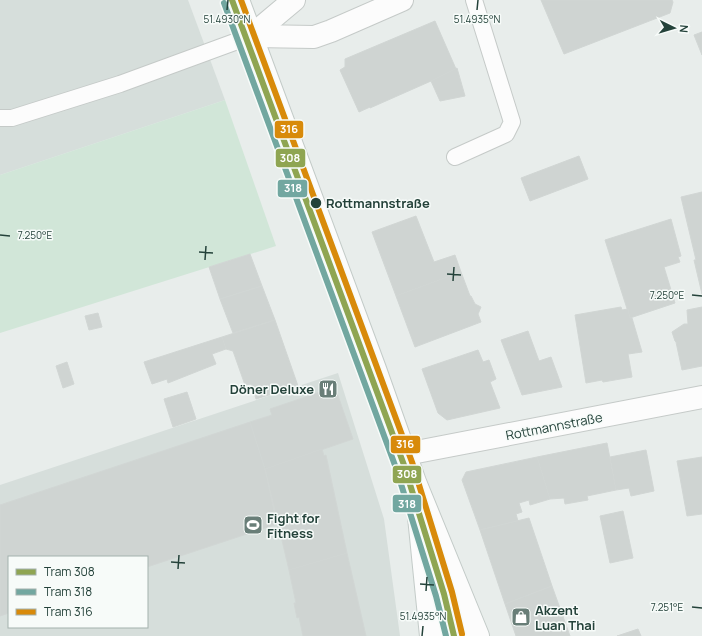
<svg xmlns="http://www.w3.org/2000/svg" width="702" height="636" font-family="Manrope,sans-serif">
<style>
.built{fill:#d6dedb;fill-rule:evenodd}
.green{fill:#d1e6d8}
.building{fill:#cfd4d2;stroke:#d1d6d4}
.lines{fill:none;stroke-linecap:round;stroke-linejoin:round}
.service-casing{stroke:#c5cac8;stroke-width:18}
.minor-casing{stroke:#c5cac8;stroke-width:24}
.tertiary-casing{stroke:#c5cac8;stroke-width:24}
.secondary-casing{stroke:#c3cbc8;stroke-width:24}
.service{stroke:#fcfcfc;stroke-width:16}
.minor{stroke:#fcfcfc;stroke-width:22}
.tertiary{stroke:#fcfcfc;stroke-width:22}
.secondary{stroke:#fcfcfc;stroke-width:22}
.tram-1-casing{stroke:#f7fbf9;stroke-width:9}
.tram-2-casing{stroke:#f7fbf9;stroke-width:9}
.tram-3-casing{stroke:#f7fbf9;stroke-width:9}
.tram-1{stroke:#8fa552;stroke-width:6}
.tram-2{stroke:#72a7a0;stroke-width:6}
.tram-3{stroke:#d88a0a;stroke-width:6}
.ticks{fill:none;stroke:#24423a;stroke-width:1.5}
.stop-dot{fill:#24423a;stroke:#f7fbf9;stroke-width:1.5}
.labels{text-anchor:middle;stroke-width:3;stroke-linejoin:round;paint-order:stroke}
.stop-label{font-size:13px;font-weight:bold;fill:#24423a;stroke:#f7fbf9;text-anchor:start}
.poi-label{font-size:13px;font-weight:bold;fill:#24423a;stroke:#f7fbf9;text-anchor:start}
.street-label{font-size:13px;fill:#24423a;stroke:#f7fbf9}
.ticks-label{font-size:10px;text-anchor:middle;fill:#24423a;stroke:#f7fbf9;stroke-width:3;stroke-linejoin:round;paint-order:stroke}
.line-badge{stroke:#f7fbf9;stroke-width:1.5}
.badge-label{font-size:11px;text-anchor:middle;font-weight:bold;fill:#fff}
</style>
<rect width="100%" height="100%" fill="#e8edeb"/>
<g class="built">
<path d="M 0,0 L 188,0 L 225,100 L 0,175 Z"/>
<path d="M 338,373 L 384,519 L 400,636 L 0,636 L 0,485 ZM 9,557 L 147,557 L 147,627 L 9,627 Z"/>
</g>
<path class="green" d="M 225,100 L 276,246 L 0,333 L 0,175 Z"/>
<g class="building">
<path d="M 541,0 L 672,0 L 673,2 L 670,13 L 564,54 Z"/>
<path d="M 435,21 L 456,69 L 431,81 L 370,108 L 370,107 L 359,112 L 340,70 L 345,67 L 345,59 Z"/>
<path d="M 702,32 L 702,55 L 694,35 Z"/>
<path d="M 457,68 L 465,96 L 440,101 L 431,81 Z"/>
<path d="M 579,156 L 588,179 L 530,201 L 521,178 Z"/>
<path d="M 702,192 L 702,294 L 694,260 L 696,260 L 681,197 Z"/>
<path d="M 416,216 L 434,262 L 455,255 L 461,272 L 396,296 L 372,232 Z"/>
<path d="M 671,219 L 681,256 L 678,257 L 680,262 L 664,267 L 675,303 L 630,318 L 605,240 Z"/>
<path d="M 250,254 L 262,286 L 220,299 L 209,267 Z"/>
<path d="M 461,272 L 470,296 L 471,296 L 475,304 L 481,307 L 478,314 L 481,322 L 415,347 L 396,296 Z"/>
<path d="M 262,286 L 275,320 L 233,333 L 220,299 Z"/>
<path d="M 621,307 L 622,310 L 628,309 L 630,318 L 632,318 L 642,352 L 628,354 L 632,377 L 603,382 L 602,380 L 586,383 L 575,315 Z"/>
<path d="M 702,307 L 702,366 L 682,370 L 676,342 L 675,341 L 672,332 L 684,324 L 688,324 L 687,310 Z"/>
<path d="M 98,313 L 102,327 L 89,330 L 85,316 Z"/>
<path d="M 275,320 L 298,386 L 256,399 L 251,384 L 245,385 L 233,351 L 226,349 L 222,337 Z"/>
<path d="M 528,331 L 539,361 L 551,357 L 562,387 L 522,395 L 501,340 Z"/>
<path d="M 222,337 L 226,349 L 212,354 L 216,364 L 168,383 L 167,379 L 152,384 L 144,362 Z"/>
<path d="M 478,350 L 483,362 L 489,360 L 496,379 L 490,382 L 500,408 L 447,420 L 438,413 L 422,369 Z"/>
<path d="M 67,362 L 74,384 L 63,388 L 56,366 Z"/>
<path d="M 335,387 L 353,439 L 265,469 L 250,422 L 272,415 L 270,409 Z"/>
<path d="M 187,392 L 196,419 L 173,427 L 164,399 Z"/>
<path d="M 250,422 L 265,469 L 277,524 L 147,567 L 147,557 L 9,557 L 9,613 L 0,616 L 0,505 Z"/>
<path d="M 607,443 L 616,490 L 587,496 L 588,500 L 565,504 L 564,498 L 550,499 L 537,457 Z"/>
<path d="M 322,449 L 324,456 L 326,455 L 347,553 L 289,570 L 265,469 Z"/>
<path d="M 646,450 L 654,491 L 631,496 L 629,488 L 616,490 L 610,457 Z"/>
<path d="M 537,457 L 550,499 L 530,505 L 529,500 L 519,503 L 522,512 L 516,514 L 518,521 L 480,530 L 462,480 L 466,472 Z"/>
<path d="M 702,457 L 702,514 L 687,516 L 677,461 Z"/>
<path d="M 623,511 L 633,558 L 610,563 L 600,516 Z"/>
<path d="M 529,518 L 552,586 L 505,604 L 480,530 Z"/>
<path d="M 347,553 L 366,636 L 303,636 L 299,617 L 297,618 L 294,603 L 296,603 L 289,570 Z"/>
<path d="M 552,586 L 570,636 L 516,636 L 505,604 Z"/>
<path d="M 638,629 L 641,636 L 617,636 Z"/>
</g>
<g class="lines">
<defs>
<g id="service">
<path d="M 0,118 L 12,118 L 120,84 L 251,36"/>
<path d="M 455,157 L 506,134 L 512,122 L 474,0"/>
</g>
<path id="minor" d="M 406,454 L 702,397"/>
<g id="tertiary">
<path d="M 251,36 L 314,37 L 331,31 L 402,0"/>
<path d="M 251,36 L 294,0"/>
</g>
<g id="secondary">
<path d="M 238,0 L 375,369 L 415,482 L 478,636"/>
<path d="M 418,507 L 431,636"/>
</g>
</defs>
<use href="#service" class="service-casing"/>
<use href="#minor" class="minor-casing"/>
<use href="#tertiary" class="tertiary-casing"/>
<use href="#secondary" class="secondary-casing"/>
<use href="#service" class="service"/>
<use href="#minor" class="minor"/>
<use href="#tertiary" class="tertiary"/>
<use href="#secondary" class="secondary"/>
<defs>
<path id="tram-1" d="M 232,0 L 404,465 L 444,594 L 454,636"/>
<path id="tram-2" d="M 224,3 L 396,468 L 436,596 L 446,636"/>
<path id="tram-3" d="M 241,0 L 412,462 L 452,592 L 462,634"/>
</defs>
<use href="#tram-1" class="tram-1-casing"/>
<use href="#tram-2" class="tram-2-casing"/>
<use href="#tram-3" class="tram-3-casing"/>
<use href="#tram-1" class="tram-1"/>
<use href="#tram-2" class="tram-2"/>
<use href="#tram-3" class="tram-3"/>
</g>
<path class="ticks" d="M 227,10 L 228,0M 477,10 L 478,0M 0,235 L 10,236M 199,252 L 213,253M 205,260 L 206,246M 447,274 L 461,275M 453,281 L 454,267M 692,295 L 702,296M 171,562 L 185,563M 178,569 L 179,555M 420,584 L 434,585M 426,591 L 427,577M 692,607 L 702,608M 422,636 L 423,626"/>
<defs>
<symbol id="restaurant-square" viewBox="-11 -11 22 22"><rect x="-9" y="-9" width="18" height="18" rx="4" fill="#697e78" stroke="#f7fbf9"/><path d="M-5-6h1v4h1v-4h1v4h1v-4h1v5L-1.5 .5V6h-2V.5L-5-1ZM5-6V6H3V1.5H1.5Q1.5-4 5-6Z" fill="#fff"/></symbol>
<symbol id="stadium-square" viewBox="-11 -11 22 22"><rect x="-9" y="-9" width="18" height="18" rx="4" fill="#697e78" stroke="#f7fbf9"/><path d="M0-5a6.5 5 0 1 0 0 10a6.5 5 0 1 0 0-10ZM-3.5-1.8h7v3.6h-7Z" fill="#fff"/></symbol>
<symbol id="shop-square" viewBox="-11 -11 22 22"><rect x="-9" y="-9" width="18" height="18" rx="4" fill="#697e78" stroke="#f7fbf9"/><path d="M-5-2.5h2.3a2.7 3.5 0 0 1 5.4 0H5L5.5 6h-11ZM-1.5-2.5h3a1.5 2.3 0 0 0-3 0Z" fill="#fff"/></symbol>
</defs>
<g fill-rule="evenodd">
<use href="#restaurant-square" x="317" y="378" width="22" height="22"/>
<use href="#stadium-square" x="242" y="514" width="22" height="22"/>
<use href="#shop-square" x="510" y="606" width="22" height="22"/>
</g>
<circle class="stop-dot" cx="316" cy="203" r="6"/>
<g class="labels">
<g class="stop-label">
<text x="326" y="208">Rottmannstraße</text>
</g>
<g class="poi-label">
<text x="314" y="394" text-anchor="end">Döner Deluxe</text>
<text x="267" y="523">Fight for<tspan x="267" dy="15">Fitness</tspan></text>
<text x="535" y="615">Akzent<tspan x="535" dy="15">Luan Thai</tspan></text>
</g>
<g class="street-label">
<text transform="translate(554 426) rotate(-11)" y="5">Rottmannstraße</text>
</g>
</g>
<g class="ticks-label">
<text x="227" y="23">51.4930°N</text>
<text x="477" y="23">51.4935°N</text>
<text x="35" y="239">7.250°E</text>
<text x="667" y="299">7.250°E</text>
<text x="667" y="611">7.251°E</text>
<text x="423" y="620">51.4935°N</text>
</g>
<g class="line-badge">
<rect x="274" y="120" width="30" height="19" rx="4" fill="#d88a0a"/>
<rect x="275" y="148" width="31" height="20" rx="4" fill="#8fa552"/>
<rect x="277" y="179" width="31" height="19" rx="4" fill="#72a7a0"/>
<rect x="390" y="435" width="31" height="19" rx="4" fill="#d88a0a"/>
<rect x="392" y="465" width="30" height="19" rx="4" fill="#8fa552"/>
<rect x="392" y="494" width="30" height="19" rx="4" fill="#72a7a0"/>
</g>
<g class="badge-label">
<text x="289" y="133">316</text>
<text x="290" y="162">308</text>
<text x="293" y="192">318</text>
<text x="405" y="448">316</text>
<text x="407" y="478">308</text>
<text x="407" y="508">318</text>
</g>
<rect x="8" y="556" width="140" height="72" fill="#f7fbf9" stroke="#a3b1ad"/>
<rect x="16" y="569" width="20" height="6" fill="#8fa552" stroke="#a3b1ad"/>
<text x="44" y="576" font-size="12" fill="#24423a">Tram 308</text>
<rect x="16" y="589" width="20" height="6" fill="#72a7a0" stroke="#a3b1ad"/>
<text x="44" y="596" font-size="12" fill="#24423a">Tram 318</text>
<rect x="16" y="609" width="20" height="6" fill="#d88a0a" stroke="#a3b1ad"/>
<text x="44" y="616" font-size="12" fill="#24423a">Tram 316</text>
<g transform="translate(674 28) rotate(95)" stroke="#f7fbf9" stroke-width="3" paint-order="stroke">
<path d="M0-3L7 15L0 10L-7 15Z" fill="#24423a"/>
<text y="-6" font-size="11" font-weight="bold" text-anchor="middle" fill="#24423a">N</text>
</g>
</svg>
